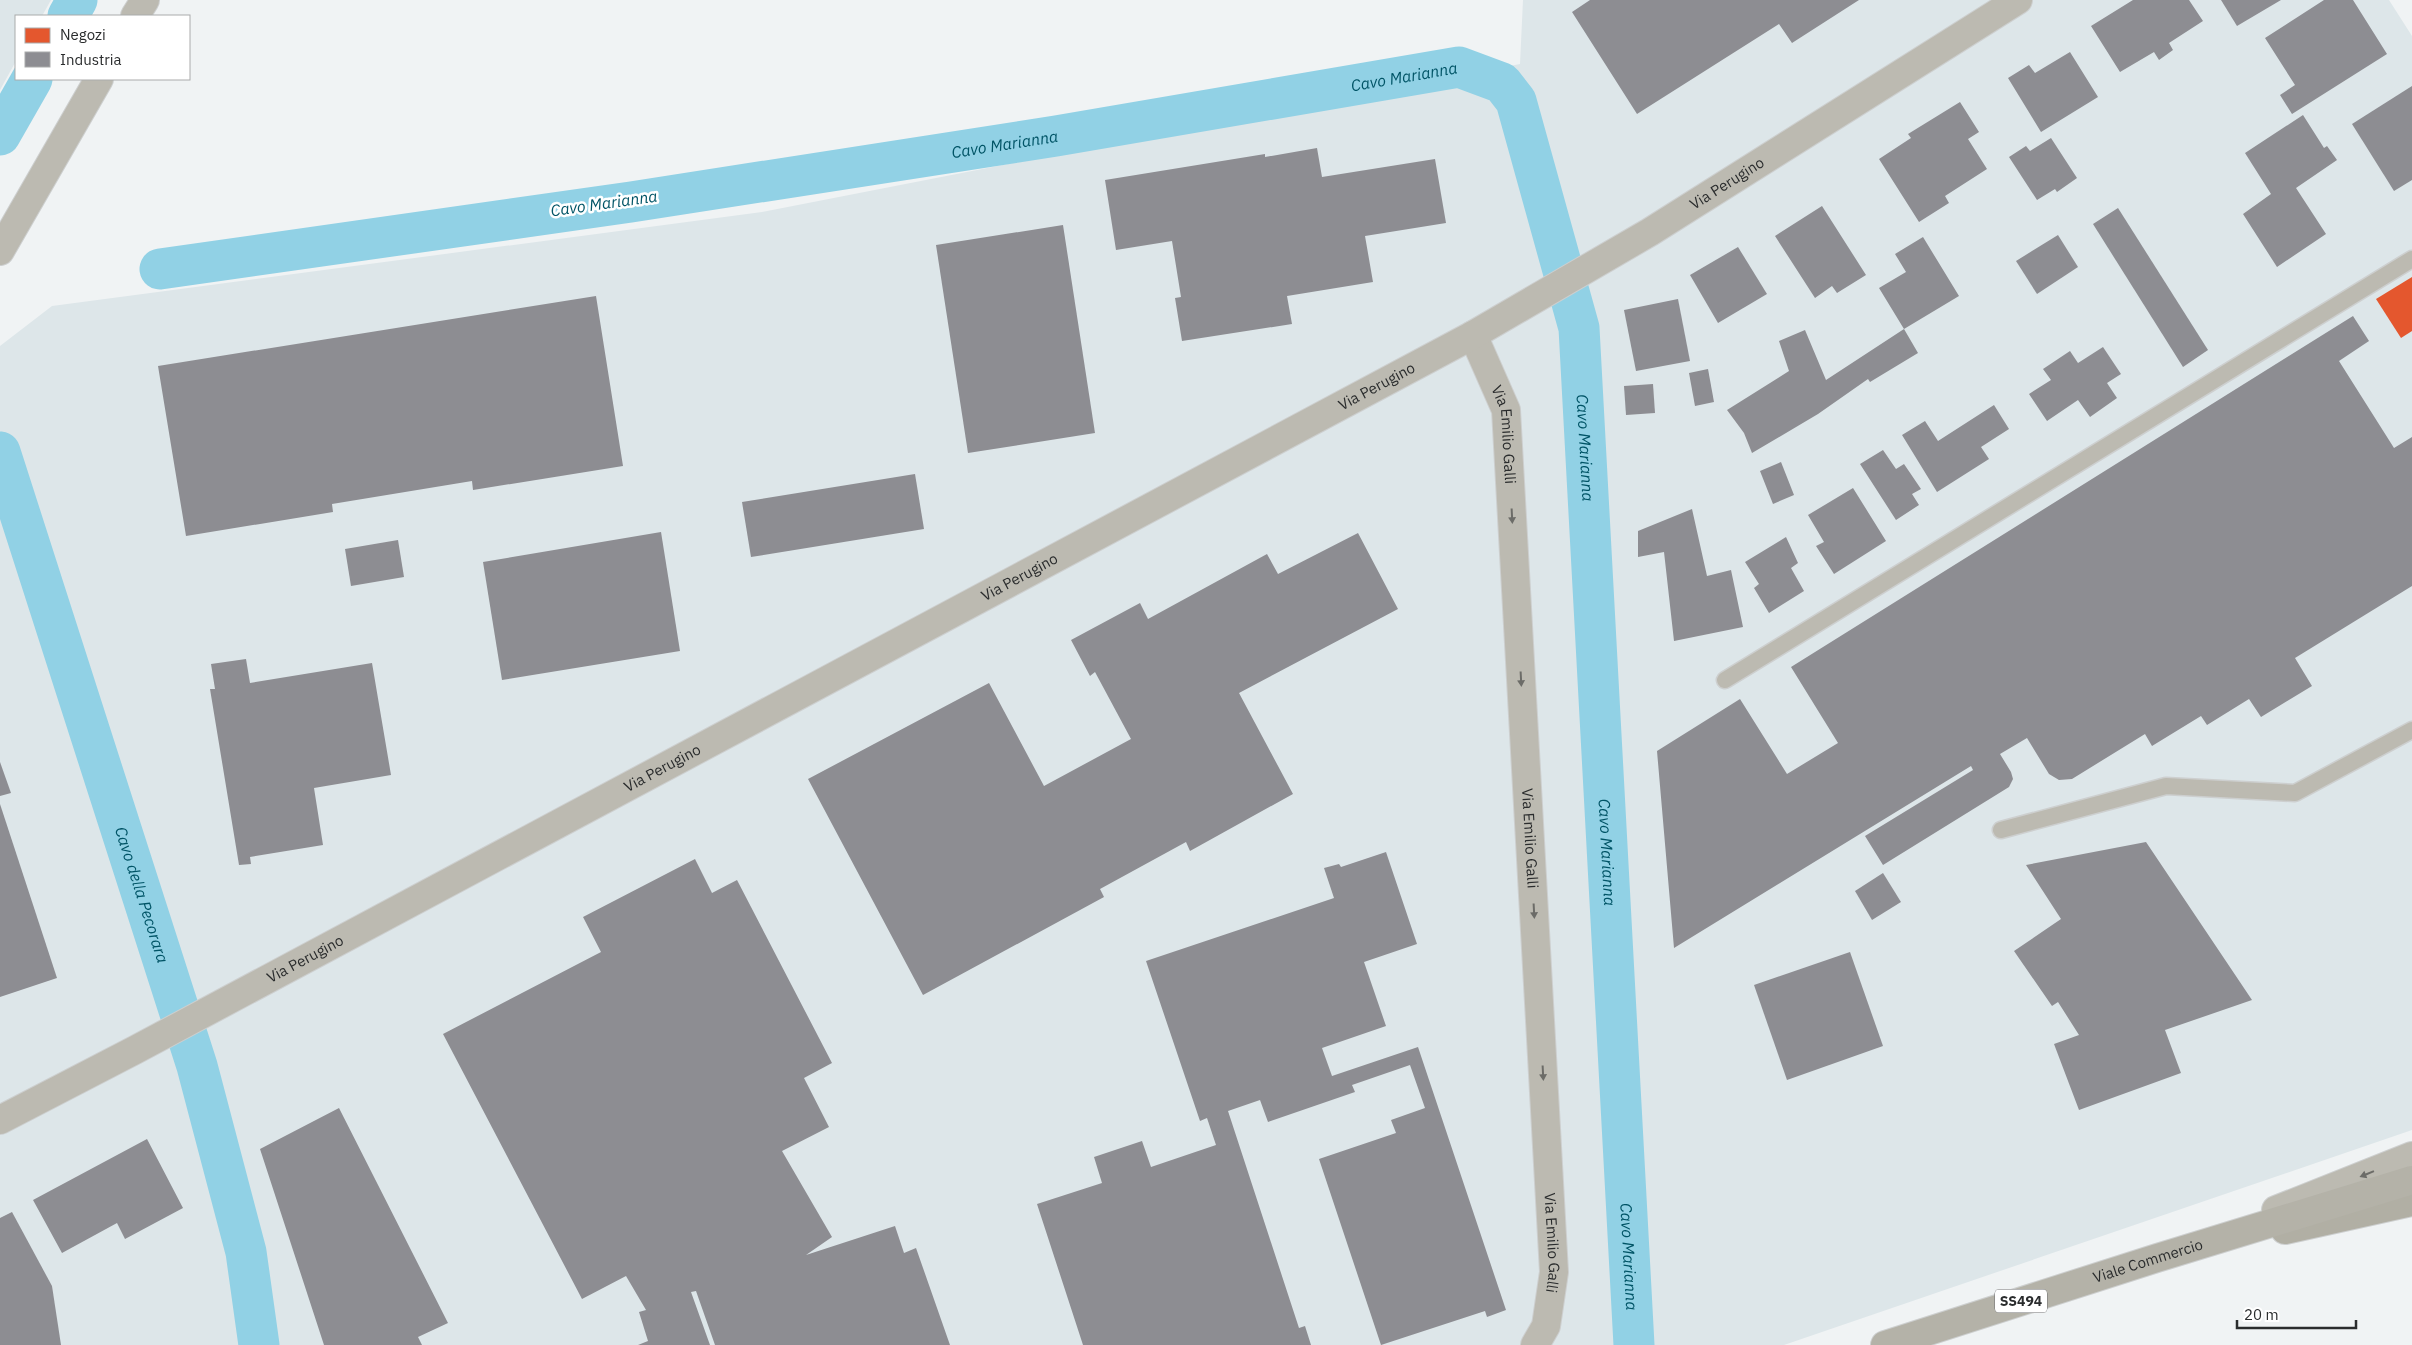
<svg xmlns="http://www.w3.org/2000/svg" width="2412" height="1345" font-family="'IBM Plex Sans',sans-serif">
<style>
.built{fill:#dde6e9}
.shops{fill:#e4572e}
.industry{fill:#8d8d92}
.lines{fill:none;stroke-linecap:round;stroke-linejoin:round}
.canal{stroke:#91d1e5;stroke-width:41}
.service-casing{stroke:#cdcfcf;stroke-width:19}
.minor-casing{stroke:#cdcfcf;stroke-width:30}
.tertiary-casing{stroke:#cdcfcf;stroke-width:30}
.secondary-casing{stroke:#cdcfcf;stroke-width:30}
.primary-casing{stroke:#cdcfcf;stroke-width:30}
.service{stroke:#bcbab1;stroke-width:16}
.minor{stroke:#bcbab1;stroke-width:28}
.tertiary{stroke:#bcbab1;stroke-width:28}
.secondary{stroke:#b1afa4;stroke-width:28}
.primary{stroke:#b4b2a8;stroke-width:28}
.oneway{fill:#6c6c68}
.labels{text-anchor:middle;stroke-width:5;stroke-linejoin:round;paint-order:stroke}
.shield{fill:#fff;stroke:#6a6b6c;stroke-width:1}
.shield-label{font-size:14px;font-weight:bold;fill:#2a2c2d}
.street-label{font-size:15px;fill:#2a2c2d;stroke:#fff}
.water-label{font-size:16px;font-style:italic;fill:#005466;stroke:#fff}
</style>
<rect width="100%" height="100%" fill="#f0f3f4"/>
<g class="built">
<path d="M 0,0 L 51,0 L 42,16 L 16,16 L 16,61 L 0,90 Z"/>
<path d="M 1523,0 L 2389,0 L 2412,36 L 2412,1130 L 1784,1345 L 0,1345 L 0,346 L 52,306 L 762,212 L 1520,64 Z"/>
</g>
<path class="shops" d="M 2412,277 L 2412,331 L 2401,338 L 2376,299 Z"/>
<g class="industry">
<path d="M 1590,0 L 1859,0 L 1792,43 L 1779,24 L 1637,114 L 1572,12 Z"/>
<path d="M 2133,0 L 2189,0 L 2203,21 L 2169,43 L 2173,50 L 2159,60 L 2154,52 L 2120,72 L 2091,26 Z"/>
<path d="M 2221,0 L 2281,0 L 2237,26 Z"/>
<path d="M 2324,0 L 2353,0 L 2387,54 L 2292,114 L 2280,95 L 2295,85 L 2265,38 Z"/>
<path d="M 2070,52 L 2098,97 L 2041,132 L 2008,78 L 2029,65 L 2035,73 Z"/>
<path d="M 2412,86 L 2412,180 L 2394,191 L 2352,124 Z"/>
<path d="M 1960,102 L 1979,132 L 1968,139 L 1987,169 L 1945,196 L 1949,203 L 1919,222 L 1879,159 L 1911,138 L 1908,134 Z"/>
<path d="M 2303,115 L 2324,148 L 2327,146 L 2337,160 L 2296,188 L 2326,234 L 2277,267 L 2243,214 L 2271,194 L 2245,153 Z"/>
<path d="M 2051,138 L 2077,178 L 2057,192 L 2055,189 L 2037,200 L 2009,157 L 2026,146 L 2030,151 Z"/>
<path d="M 1317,148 L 1322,177 L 1435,159 L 1446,223 L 1365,236 L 1373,282 L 1287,296 L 1292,324 L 1182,341 L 1175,298 L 1181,297 L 1172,241 L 1116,250 L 1105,180 L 1265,154 L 1265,157 Z"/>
<path d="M 1822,206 L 1866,275 L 1837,293 L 1832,286 L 1815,298 L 1775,236 Z"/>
<path d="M 2118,208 L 2208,350 L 2183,367 L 2093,224 Z"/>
<path d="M 1063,225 L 1095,433 L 968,453 L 936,245 Z"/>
<path d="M 2058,235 L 2078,267 L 2037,294 L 2016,261 Z"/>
<path d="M 1923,237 L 1959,296 L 1904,329 L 1879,288 L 1906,272 L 1895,254 Z"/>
<path d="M 1738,247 L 1767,294 L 1718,323 L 1690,275 Z"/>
<path d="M 596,296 L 623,466 L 473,490 L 472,481 L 332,504 L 333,512 L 186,536 L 158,366 Z"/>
<path d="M 1678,299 L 1690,361 L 1636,371 L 1624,310 Z"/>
<path d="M 2353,316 L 2369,341 L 2339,361 L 2394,448 L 2412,437 L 2412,586 L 2295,658 L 2312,686 L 2261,717 L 2249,699 L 2207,725 L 2201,716 L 2152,746 L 2145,734 L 2072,779 L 2059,780 L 2049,774 L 2027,738 L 2000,754 L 2011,772 L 2013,779 L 2009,787 L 1883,865 L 1865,836 L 1973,770 L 1971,766 L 1674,948 L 1657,751 L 1740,699 L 1787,774 L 1838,743 L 1791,667 Z"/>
<path d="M 1904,329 L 1918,353 L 1870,382 L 1868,379 L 1818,414 L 1752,453 L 1744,433 L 1727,410 L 1789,371 L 1779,341 L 1805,330 L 1826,380 Z"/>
<path d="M 2103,347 L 2121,374 L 2107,383 L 2117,398 L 2090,417 L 2078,400 L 2047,421 L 2029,394 L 2051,380 L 2043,369 L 2070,351 L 2078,363 Z"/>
<path d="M 1708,369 L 1714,402 L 1695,406 L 1689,373 Z"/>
<path d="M 1653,384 L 1655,413 L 1626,415 L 1624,386 Z"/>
<path d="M 1994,405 L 2009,429 L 1981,447 L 1989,459 L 1937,492 L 1902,435 L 1925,421 L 1938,441 Z"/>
<path d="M 1883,450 L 1896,469 L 1904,464 L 1921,489 L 1912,494 L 1919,505 L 1896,520 L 1860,464 Z"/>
<path d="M 1781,462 L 1794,495 L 1773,504 L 1760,471 Z"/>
<path d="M 915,474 L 924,529 L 751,557 L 742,502 Z"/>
<path d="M 1853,488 L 1886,541 L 1834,574 L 1816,546 L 1824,542 L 1808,515 Z"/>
<path d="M 1692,509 L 1707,576 L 1731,570 L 1743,627 L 1674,641 L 1664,552 L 1638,557 L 1638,531 Z"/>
<path d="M 661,532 L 680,651 L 502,680 L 483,562 Z"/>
<path d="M 1358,533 L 1398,609 L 1239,693 L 1293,794 L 1190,851 L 1186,842 L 1100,889 L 1104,897 L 923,995 L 808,779 L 989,683 L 1044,786 L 1131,739 L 1095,672 L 1090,676 L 1071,640 L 1140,603 L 1148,619 L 1267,554 L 1278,574 Z"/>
<path d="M 1786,537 L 1798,563 L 1791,568 L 1804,591 L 1769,613 L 1754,588 L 1759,584 L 1745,562 Z"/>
<path d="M 398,540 L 404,577 L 351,586 L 345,549 Z"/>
<path d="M 246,659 L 250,683 L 372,663 L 391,775 L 314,788 L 323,845 L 250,857 L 251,864 L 239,865 L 210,689 L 215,689 L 211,664 Z"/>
<path d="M 0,762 L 11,793 L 0,796 Z"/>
<path d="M 0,804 L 57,978 L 0,997 Z"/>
<path d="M 2146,842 L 2252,1000 L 2165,1030 L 2181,1073 L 2079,1110 L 2054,1044 L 2079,1035 L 2058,1002 L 2052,1006 L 2014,951 L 2061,919 L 2026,865 Z"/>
<path d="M 1386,852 L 1417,944 L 1364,962 L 1386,1026 L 1322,1048 L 1332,1076 L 1418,1047 L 1506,1310 L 1487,1317 L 1485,1311 L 1381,1345 L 1319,1159 L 1396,1133 L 1391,1120 L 1425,1108 L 1410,1065 L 1352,1085 L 1355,1092 L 1268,1122 L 1260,1100 L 1228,1111 L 1299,1328 L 1305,1326 L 1311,1345 L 1083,1345 L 1037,1204 L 1102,1183 L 1094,1157 L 1142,1141 L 1151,1167 L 1216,1145 L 1207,1118 L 1200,1121 L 1146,961 L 1334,898 L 1324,868 L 1339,864 L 1341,867 Z"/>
<path d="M 695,859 L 712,893 L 737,880 L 832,1063 L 804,1078 L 829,1127 L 782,1151 L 832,1237 L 806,1255 L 895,1226 L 904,1253 L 916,1248 L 950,1345 L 715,1345 L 696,1291 L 691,1292 L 710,1345 L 638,1345 L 648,1341 L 639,1312 L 646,1310 L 626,1276 L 582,1299 L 443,1034 L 601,952 L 583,917 Z"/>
<path d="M 1883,873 L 1901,902 L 1872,920 L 1855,891 Z"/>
<path d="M 1850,952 L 1883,1046 L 1787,1080 L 1754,985 Z"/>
<path d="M 339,1108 L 448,1323 L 418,1337 L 422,1345 L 324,1345 L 260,1149 Z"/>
<path d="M 147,1139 L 183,1208 L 125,1239 L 117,1223 L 62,1253 L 33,1200 Z"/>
<path d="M 12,1212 L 52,1286 L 61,1345 L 0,1345 L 0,1218 Z"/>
</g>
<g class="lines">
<g class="canal">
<path d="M 68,16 L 77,0"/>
<path d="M 0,135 L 32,79"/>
<path id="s1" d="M 160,269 L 631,202 L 1056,136 L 1459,67 L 1502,83 L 1516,101 L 1579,328 L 1634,1345"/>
<path id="s2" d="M 0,452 L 197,1066 L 246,1252 L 259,1345"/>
</g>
<defs>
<g id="service">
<path d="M 1725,680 L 2412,259"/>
<path d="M 2001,830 L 2166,786 L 2295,793 L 2412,730"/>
</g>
<g id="minor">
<path d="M 135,16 L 145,0"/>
<path d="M 0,251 L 99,79"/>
<path id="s3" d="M 1473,335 L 1506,410 L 1554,1272 L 1546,1326 L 1535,1345"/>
<path id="s4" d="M 0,1120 L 135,1050 L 1473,335 L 1650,232 L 2018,0"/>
</g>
<path id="tertiary" d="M 2276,1210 L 2412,1156"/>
<path id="secondary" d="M 2285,1230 L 2412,1202"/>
<g id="primary">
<path id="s5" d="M 1885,1345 L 2157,1258 L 2412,1180"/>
</g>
</defs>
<use href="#service" class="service-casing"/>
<use href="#minor" class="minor-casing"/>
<use href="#tertiary" class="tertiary-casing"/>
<use href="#secondary" class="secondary-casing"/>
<use href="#primary" class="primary-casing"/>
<use href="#service" class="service"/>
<use href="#minor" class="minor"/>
<use href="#tertiary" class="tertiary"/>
<use href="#secondary" class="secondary"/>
<use href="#primary" class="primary"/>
</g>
<defs><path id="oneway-solid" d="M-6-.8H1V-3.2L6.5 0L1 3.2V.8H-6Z" transform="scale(1.25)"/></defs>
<g class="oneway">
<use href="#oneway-solid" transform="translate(1512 516) rotate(87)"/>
<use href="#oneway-solid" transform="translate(1521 679) rotate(87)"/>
<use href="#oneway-solid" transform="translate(1534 911) rotate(87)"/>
<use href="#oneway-solid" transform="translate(1543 1073) rotate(87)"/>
<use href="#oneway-solid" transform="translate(2367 1174) rotate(158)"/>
</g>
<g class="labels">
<rect class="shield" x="1995" y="1289.5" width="52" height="23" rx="4"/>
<g class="shield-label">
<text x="2021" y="1306">SS494</text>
</g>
<g class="street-label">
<text dy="5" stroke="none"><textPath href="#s4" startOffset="1965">Via Perugino</textPath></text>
<text dy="5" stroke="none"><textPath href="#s4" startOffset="1560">Via Perugino</textPath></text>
<text dy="5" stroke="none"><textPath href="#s3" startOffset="106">Via Emilio Galli</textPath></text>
<text dy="5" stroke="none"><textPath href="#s4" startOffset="1155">Via Perugino</textPath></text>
<text dy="5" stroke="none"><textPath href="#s4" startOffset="750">Via Perugino</textPath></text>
<text dy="5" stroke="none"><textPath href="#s3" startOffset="511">Via Emilio Galli</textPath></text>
<text dy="5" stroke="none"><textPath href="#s4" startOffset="345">Via Perugino</textPath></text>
<text dy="5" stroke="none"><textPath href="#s3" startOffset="916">Via Emilio Galli</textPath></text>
<text dy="5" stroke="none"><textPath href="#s5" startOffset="276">Viale Commercio</textPath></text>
</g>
<g class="water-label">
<text dy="6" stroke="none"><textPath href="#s1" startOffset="1259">Cavo Marianna</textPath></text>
<text dy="6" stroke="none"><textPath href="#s1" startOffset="854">Cavo Marianna</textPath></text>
<text transform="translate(604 203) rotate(-8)" y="6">Cavo Marianna</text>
<text dy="6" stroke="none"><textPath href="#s1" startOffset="1739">Cavo Marianna</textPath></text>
<text dy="6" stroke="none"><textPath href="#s1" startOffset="2144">Cavo Marianna</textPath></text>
<text dy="6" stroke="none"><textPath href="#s2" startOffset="465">Cavo della Pecorara</textPath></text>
<text dy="6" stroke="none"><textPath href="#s1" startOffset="2549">Cavo Marianna</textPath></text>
</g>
</g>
<rect x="15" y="15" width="175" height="65" fill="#ffffff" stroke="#aaabab"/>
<rect x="25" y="28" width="25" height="15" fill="#e4572e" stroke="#aaabab"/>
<text x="60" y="40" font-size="15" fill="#2a2c2d">Negozi</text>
<rect x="25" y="52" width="25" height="15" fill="#8d8d92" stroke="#aaabab"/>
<text x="60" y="65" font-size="15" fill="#2a2c2d">Industria</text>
<path d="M2237 1320v8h119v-8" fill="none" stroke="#2a2c2d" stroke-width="2.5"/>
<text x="2244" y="1320" font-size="15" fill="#2a2c2d" stroke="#ffffff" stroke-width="4" paint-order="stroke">20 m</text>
</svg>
